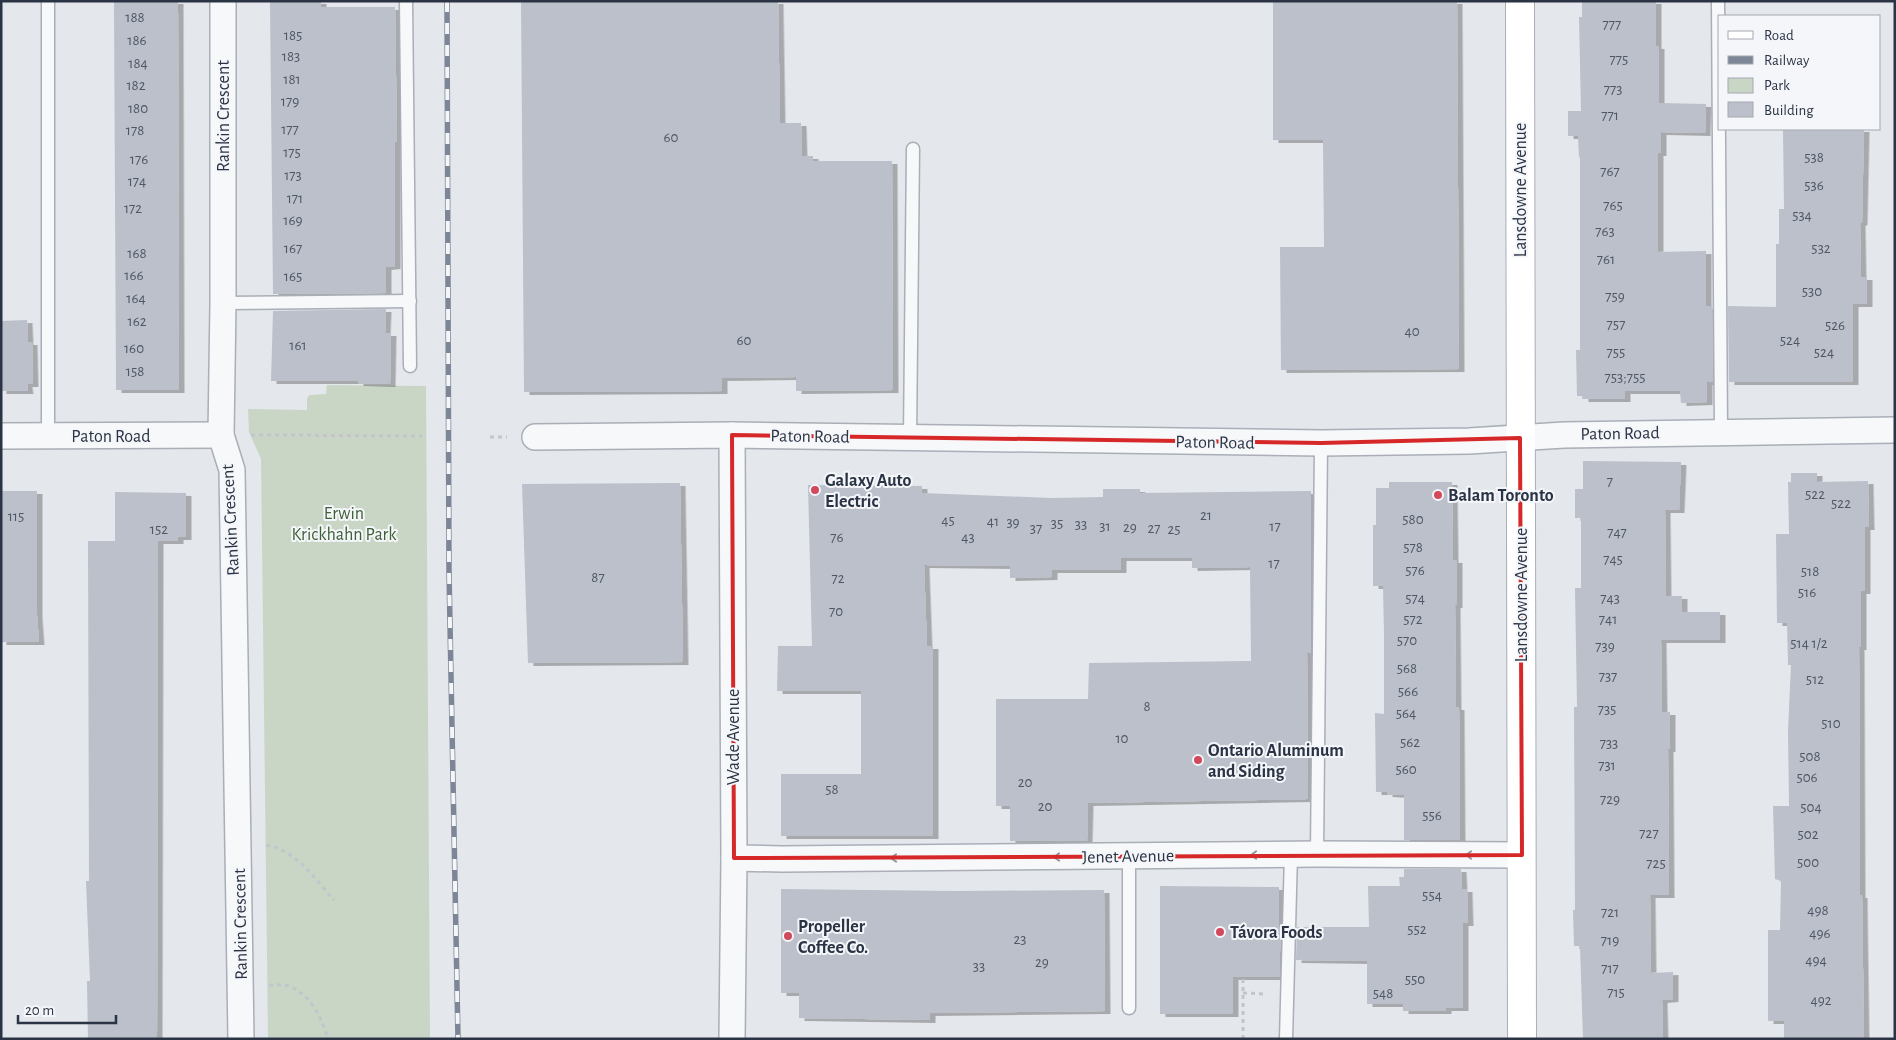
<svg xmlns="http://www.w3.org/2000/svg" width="1896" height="1040" font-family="'Alegreya Sans',sans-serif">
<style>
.green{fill:#c9d6c5}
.building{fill:#bbc0ca;filter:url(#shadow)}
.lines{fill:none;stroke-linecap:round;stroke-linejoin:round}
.lane-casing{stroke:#a9aeb7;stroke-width:15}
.street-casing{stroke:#a9aeb7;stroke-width:28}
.secondary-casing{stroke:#a9aeb7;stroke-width:30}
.path{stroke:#c2c5cb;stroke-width:3;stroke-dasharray:4 4;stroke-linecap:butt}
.lane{stroke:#f7f8fa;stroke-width:12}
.street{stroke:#f7f8fa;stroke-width:25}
.secondary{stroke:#fff;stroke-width:28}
.rail-casing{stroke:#7d8696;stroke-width:5.5}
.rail{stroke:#f4f6f9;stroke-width:4;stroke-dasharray:11;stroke-linecap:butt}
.oneway{stroke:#9196a0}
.marked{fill:none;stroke:#d62828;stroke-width:4;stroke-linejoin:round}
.poi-dot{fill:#d1495b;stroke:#f4f6f9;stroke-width:2}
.labels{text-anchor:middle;stroke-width:4;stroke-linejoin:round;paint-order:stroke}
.number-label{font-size:15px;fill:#4f5766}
.street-label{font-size:18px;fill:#2b3445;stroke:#f4f6f9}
.poi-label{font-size:18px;font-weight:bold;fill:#2b3445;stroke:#f4f6f9;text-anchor:start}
.park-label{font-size:18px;fill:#3f6138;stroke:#f4f6f9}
</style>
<defs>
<filter id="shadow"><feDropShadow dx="5.5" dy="3" stdDeviation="0" flood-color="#0004"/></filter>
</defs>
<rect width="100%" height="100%" fill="#e4e7ec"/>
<path class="green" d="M 327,385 L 426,386 L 430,1039 L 268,1039 L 261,459 L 249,432 L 248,409 L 307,410 L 307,399 L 309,395 L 326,394 Z"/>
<g class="building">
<path d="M 114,1 L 178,1 L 179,390 L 116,390 Z"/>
<path d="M 270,1 L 321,1 L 321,7 L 395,7 L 397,142 L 395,142 L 395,266 L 386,267 L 386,293 L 273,294 Z"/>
<path d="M 521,1 L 778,1 L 780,123 L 801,123 L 802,156 L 813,156 L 813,161 L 892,161 L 893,390 L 796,391 L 796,377 L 722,378 L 722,391 L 524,392 Z"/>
<path d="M 1273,1 L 1457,1 L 1459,369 L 1281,370 L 1280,247 L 1324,247 L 1323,140 L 1273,140 Z"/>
<path d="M 1582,1 L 1656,1 L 1656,46 L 1659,46 L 1659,103 L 1706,104 L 1705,133 L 1661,132 L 1661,153 L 1658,153 L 1658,252 L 1706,251 L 1706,306 L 1712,306 L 1713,382 L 1707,382 L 1707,402 L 1681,403 L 1680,391 L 1625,391 L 1625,399 L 1583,399 L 1583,396 L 1577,396 L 1576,350 L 1580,350 L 1580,158 L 1579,157 L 1578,136 L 1568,136 L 1568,111 L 1581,111 L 1579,17 L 1582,17 Z"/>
<path d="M 1783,129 L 1864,129 L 1862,222 L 1860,223 L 1861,277 L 1867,277 L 1867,304 L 1853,304 L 1853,382 L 1729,382 L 1728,306 L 1776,307 L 1776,244 L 1779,244 L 1779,209 L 1784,209 Z"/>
<path d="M 386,309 L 385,333 L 391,333 L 390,384 L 358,383 L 358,381 L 271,381 L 273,311 Z"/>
<path d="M 27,320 L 28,342 L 32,342 L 33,384 L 27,384 L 28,391 L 1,391 L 1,321 Z"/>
<path d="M 1583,461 L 1681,462 L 1679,510 L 1665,510 L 1666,596 L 1682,596 L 1682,612 L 1720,612 L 1720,640 L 1661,640 L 1662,712 L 1670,712 L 1670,749 L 1668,749 L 1669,895 L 1650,895 L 1651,973 L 1673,972 L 1673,999 L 1662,1000 L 1663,1039 L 1583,1039 L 1580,946 L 1574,946 L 1573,910 L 1575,910 L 1574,707 L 1577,707 L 1575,588 L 1581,588 L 1581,518 L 1575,518 L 1575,489 L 1583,489 Z"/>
<path d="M 1791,473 L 1817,473 L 1817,482 L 1868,481 L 1869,527 L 1865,527 L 1865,591 L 1861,591 L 1861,647 L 1859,647 L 1860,895 L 1862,895 L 1864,1039 L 1784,1039 L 1784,1021 L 1768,1021 L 1768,930 L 1780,930 L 1781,881 L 1775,879 L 1773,806 L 1789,806 L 1788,731 L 1791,665 L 1788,665 L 1787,623 L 1777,623 L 1776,534 L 1789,534 L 1788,482 L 1791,482 Z"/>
<path d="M 1389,482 L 1452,482 L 1453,560 L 1457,560 L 1457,605 L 1455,605 L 1456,707 L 1459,707 L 1460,840 L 1404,840 L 1404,795 L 1387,794 L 1387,792 L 1376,792 L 1375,713 L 1384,714 L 1384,634 L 1383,586 L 1373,586 L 1373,525 L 1376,525 L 1376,488 L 1389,488 Z"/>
<path d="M 680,483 L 683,662 L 528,663 L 522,484 Z"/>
<path d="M 808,485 L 922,486 L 922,493 L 1052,498 L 1103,497 L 1103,489 L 1140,489 L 1140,493 L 1311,491 L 1311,653 L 1307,653 L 1308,799 L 1088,803 L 1087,841 L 1010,841 L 1010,806 L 996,806 L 996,699 L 1088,699 L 1089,663 L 1251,661 L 1250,567 L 1192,568 L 1192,558 L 1121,558 L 1121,570 L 1052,570 L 1052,577 L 1010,578 L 1010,566 L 924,565 L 927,646 L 933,646 L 933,836 L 781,836 L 781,774 L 861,774 L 861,691 L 777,691 L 778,646 L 812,646 Z"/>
<path d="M 1,491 L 37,491 L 37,615 L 39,642 L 1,642 Z"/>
<path d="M 115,492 L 186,493 L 186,537 L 178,537 L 178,541 L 158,541 L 157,1039 L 88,1039 L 87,981 L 90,981 L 86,881 L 89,881 L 88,541 L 115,541 Z"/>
<path d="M 1404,869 L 1461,869 L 1462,889 L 1467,889 L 1468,923 L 1463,923 L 1463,1008 L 1446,1008 L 1446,1011 L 1403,1011 L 1403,1004 L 1367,1004 L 1367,961 L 1296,960 L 1297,927 L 1369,927 L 1368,886 L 1400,886 L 1399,877 L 1404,877 Z"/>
<path d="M 1160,886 L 1279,887 L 1279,927 L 1281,927 L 1279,977 L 1233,977 L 1233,1014 L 1160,1014 Z"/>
<path d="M 781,889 L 955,891 L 1104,890 L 1105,1011 L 930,1013 L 930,1020 L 799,1018 L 799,993 L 781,993 Z"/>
</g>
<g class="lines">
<defs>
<g id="lane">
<path d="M 48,1 L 48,436"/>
<path d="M 406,1 L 410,366"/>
<path d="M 1718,1 L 1721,431"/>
<path d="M 223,303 L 410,301"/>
<path d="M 910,438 L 913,149"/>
<path d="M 1317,854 L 1321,443"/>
<path d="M 1129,1008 L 1129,856"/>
<path d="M 1286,1039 L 1291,854"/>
</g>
<g id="street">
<path d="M 223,1 L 223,303 L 221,435 L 232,470 L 241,1039"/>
<path d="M 732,435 L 734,858 L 732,1039"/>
<path d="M 1,436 L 221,435"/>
<path d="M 535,437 L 732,435 L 1321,443 L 1469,441 L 1564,435 L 1895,430"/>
<path d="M 734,858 L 782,859 L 1317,854 L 1522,855"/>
</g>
<path id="secondary" d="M 1520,1 L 1522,1039"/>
</defs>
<use href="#lane" class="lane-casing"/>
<use href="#street" class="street-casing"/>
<use href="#secondary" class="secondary-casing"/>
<g class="path">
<path d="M 251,435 L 422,436"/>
<path d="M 490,437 L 507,437"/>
<path d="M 266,845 C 296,850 315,879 334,900"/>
<path d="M 269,985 C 275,985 282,984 289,986 C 310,994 322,1018 328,1039"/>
<path d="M 1243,993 L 1265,994"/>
<path d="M 1243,1039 L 1243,977"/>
</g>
<use href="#lane" class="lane"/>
<use href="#street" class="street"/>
<use href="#secondary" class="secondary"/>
<defs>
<path id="rail" d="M 447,1 L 449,572 L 458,1039"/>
</defs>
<use href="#rail" class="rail-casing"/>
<use href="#rail" class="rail"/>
</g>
<defs><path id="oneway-shaft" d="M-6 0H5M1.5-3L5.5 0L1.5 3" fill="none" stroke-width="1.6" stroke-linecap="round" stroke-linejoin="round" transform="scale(1.25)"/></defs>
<g class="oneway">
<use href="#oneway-shaft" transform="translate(1258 855) rotate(180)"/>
<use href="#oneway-shaft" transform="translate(1473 855) rotate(-180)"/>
<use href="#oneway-shaft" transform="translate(1061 857) rotate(179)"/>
<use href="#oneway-shaft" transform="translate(898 858) rotate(179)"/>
</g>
<path class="marked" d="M 732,435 L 1321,443 L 1520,438 L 1522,855 L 734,858 Z"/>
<g class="poi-dot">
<circle cx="815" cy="490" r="5"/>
<circle cx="1438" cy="495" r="5"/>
<circle cx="1198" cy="760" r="5"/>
<circle cx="1220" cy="932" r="5"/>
<circle cx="788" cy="936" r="5"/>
</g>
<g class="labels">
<g class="number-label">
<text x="135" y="22">188</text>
<text x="1612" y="29">777</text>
<text x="293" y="40">185</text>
<text x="137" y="45">186</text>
<text x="291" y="61">183</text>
<text x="1619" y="64">775</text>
<text x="138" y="68">184</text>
<text x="292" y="84">181</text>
<text x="136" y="90">182</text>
<text x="1613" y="94">773</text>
<text x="290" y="106">179</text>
<text x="138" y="113">180</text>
<text x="1610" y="120">771</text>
<text x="290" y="134">177</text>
<text x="135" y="135">178</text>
<text x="671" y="142">60</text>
<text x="292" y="157">175</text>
<text x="1814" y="162">538</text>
<text x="139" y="164">176</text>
<text x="1610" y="176">767</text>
<text x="293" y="180">173</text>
<text x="137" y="186">174</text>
<text x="1814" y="190">536</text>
<text x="295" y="203">171</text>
<text x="1613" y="210">765</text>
<text x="133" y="213">172</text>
<text x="1802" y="220">534</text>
<text x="293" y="225">169</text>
<text x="1605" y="236">763</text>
<text x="293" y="253">167</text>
<text x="1821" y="253">532</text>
<text x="137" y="258">168</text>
<text x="1606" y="264">761</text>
<text x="134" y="280">166</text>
<text x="293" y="281">165</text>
<text x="1812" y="296">530</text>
<text x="1615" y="301">759</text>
<text x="136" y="303">164</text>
<text x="137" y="326">162</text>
<text x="1616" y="329">757</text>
<text x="1835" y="330">526</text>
<text x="1412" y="336">40</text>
<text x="744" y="345">60</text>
<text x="1790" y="345">524</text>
<text x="298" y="350">161</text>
<text x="134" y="353">160</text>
<text x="1616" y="357">755</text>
<text x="1824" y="357">524</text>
<text x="135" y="376">158</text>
<text x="1625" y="382">753;755</text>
<text x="1610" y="486">7</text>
<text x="1815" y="499">522</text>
<text x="1841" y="508">522</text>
<text x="1206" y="520">21</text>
<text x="16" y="521">115</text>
<text x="1413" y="524">580</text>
<text x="948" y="525">45</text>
<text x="993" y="526">41</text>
<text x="1013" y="527">39</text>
<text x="1057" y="528">35</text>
<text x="1081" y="529">33</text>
<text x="1105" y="531">31</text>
<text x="1275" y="531">17</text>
<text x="1130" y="532">29</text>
<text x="1036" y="533">37</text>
<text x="1154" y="533">27</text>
<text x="159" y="534">152</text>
<text x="1174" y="534">25</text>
<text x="1617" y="537">747</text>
<text x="837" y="542">76</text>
<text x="968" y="542">43</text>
<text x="1413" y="552">578</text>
<text x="1613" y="564">745</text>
<text x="1274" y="568">17</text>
<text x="1415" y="575">576</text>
<text x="1810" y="576">518</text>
<text x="598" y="582">87</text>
<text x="838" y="583">72</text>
<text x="1807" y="597">516</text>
<text x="1415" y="603">574</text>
<text x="1610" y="603">743</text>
<text x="836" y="616">70</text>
<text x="1413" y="624">572</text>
<text x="1608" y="624">741</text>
<text x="1407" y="645">570</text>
<text x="1809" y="648">514 1/2</text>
<text x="1605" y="651">739</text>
<text x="1407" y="673">568</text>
<text x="1608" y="681">737</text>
<text x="1815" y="684">512</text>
<text x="1408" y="696">566</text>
<text x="1147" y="711">8</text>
<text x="1607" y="714">735</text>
<text x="1406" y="718">564</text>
<text x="1831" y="728">510</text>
<text x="1122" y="743">10</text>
<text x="1410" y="747">562</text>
<text x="1609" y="748">733</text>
<text x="1810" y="761">508</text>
<text x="1607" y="770">731</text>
<text x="1406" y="774">560</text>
<text x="1807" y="782">506</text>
<text x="1025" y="787">20</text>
<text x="832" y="794">58</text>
<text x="1610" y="804">729</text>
<text x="1045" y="811">20</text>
<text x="1811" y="812">504</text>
<text x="1432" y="820">556</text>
<text x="1649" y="838">727</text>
<text x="1808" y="839">502</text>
<text x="1808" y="867">500</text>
<text x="1656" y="868">725</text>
<text x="1432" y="900">554</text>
<text x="1818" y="915">498</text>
<text x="1610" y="917">721</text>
<text x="1417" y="934">552</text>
<text x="1820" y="938">496</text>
<text x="1020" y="944">23</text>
<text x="1610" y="945">719</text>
<text x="1816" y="965">494</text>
<text x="1042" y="967">29</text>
<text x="979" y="971">33</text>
<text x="1610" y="973">717</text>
<text x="1415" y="984">550</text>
<text x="1616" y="997">715</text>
<text x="1383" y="998">548</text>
<text x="1821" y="1005">492</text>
</g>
<g class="street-label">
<text transform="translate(223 116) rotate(-90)" y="6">Rankin Crescent</text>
<text transform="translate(1520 190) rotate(-90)" y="6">Lansdowne Avenue</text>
<text transform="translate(1620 433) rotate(-1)" y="6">Paton Road</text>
<text x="111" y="442">Paton Road</text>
<text transform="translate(810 436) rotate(1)" y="6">Paton Road</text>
<text transform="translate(1215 442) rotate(1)" y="6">Paton Road</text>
<text transform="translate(230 520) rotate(-93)" y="6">Rankin Crescent</text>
<text transform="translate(1521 595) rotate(-90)" y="6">Lansdowne Avenue</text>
<text transform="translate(733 737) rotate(-90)" y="6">Wade Avenue</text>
<text transform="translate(1128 856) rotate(-1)" y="6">Jenet Avenue</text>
<text transform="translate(240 924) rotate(-91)" y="6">Rankin Crescent</text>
</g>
<g class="poi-label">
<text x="825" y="486">Galaxy Auto<tspan x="825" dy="21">Electric</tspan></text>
<text x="1448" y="501">Balam Toronto</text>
<text x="1208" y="756">Ontario Aluminum<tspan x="1208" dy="21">and Siding</tspan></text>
<text x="798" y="932">Propeller<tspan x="798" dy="21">Coffee Co.</tspan></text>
<text x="1230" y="938">Távora Foods</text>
</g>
<g class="park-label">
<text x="344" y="519">Erwin<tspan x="344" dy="21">Krickhahn Park</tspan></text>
</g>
</g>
<rect width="1896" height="1040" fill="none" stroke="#2b3445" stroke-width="5"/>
<rect x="1718" y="15" width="162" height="115" fill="#f4f6f9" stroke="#a4a8b1"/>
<rect x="1728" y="31" width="25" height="8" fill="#ffffff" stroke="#a4a8b1"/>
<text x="1764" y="40" font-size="15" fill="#2b3445">Road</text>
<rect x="1728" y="56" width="25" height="8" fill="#7d8696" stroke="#a4a8b1"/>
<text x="1764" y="65" font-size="15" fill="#2b3445">Railway</text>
<rect x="1728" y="78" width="25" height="15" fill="#c9d6c5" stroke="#a4a8b1"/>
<text x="1764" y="90" font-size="15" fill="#2b3445">Park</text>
<rect x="1728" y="102" width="25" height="15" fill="#bbc0ca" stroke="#a4a8b1"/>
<text x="1764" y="115" font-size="15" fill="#2b3445">Building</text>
<path d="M18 1015v8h98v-8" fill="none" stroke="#2b3445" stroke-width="2.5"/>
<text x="25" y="1015" font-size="15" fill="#2b3445" stroke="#f4f6f9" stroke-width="4" paint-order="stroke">20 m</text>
</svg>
